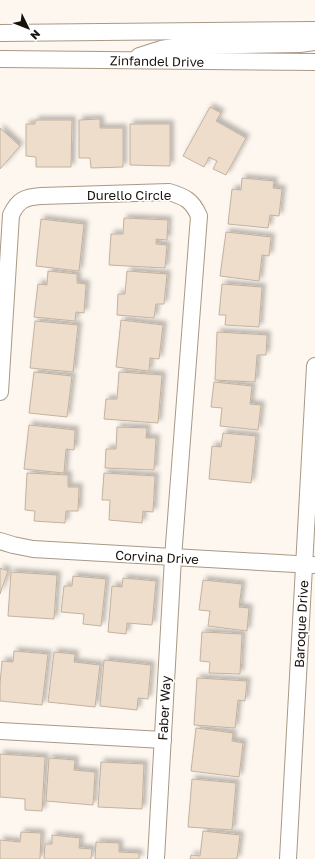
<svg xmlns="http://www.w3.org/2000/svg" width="315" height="859" font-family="'Golos Text',sans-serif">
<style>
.building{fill:#edddca;stroke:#c2b3a0;filter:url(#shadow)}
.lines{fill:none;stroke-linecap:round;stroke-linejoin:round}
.minor-casing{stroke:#a89987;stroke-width:18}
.minor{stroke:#fff;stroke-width:16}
.labels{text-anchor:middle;stroke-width:3.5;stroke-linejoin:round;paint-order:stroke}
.street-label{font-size:13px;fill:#18130c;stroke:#fff}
</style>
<defs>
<filter id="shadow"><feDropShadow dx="3.5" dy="-3.5" stdDeviation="2" flood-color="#0004"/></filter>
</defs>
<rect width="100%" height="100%" fill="#fef7ef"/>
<g class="building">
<path d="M 210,107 L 221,113 L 216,121 L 246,138 L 226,175 L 213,169 L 217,161 L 209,157 L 204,167 L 183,156 Z"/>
<path d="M 100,119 L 100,128 L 123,128 L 123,167 L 91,168 L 90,158 L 79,158 L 79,120 Z"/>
<path d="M 35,120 L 72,120 L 71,167 L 36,167 L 36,157 L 26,156 L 26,124 L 35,124 Z"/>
<path d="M 130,124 L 170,124 L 170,166 L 130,165 Z"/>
<path d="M 0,128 L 20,146 L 0,169 Z"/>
<path d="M 242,178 L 274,181 L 273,188 L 282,189 L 279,216 L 270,215 L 268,228 L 228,224 L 232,189 L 241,190 Z"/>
<path d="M 124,218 L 168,220 L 167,240 L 156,239 L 156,244 L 167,245 L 165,268 L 109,265 L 111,234 L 123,234 Z"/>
<path d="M 41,219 L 84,224 L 79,271 L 36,266 Z"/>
<path d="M 226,232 L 271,237 L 269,256 L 262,255 L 259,281 L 220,276 Z"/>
<path d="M 48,271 L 77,274 L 77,283 L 86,284 L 84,313 L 76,312 L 75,321 L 34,317 L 38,284 L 47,285 Z"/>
<path d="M 127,271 L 167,274 L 164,304 L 156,304 L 154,318 L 117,315 L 118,294 L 125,294 Z"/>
<path d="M 222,284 L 262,287 L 259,327 L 225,325 L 226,315 L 219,315 Z"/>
<path d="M 121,320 L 163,325 L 159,359 L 150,358 L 149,371 L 116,367 Z"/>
<path d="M 35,321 L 78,325 L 73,372 L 30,368 Z"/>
<path d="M 217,332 L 267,335 L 266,355 L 257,355 L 255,382 L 215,380 Z"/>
<path d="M 34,372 L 72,376 L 67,417 L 29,413 Z"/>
<path d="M 119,372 L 162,375 L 158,423 L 104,419 L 106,399 L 117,399 Z"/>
<path d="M 214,382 L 252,386 L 250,404 L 261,405 L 258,430 L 220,426 L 222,408 L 211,407 Z"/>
<path d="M 29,425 L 75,430 L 74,450 L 66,449 L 64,473 L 24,469 Z"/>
<path d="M 117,427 L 147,428 L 146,438 L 156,438 L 154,470 L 105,468 L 106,449 L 116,449 Z"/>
<path d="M 223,433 L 256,436 L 251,483 L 209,479 L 212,446 L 221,447 Z"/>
<path d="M 27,473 L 68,475 L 68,487 L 79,487 L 78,511 L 66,511 L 65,523 L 34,521 L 35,511 L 25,510 Z"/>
<path d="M 104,473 L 155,476 L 153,512 L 143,511 L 142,523 L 109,520 L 110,500 L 102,500 Z"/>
<path d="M 0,568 L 8,571 L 0,594 Z"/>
<path d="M 11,572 L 57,575 L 54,619 L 8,616 Z"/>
<path d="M 73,576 L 106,579 L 101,626 L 83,624 L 84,614 L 61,612 L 64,586 L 72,586 Z"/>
<path d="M 123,578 L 156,581 L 152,625 L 127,623 L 126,634 L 108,632 L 112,586 L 122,587 Z"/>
<path d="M 203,580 L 242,584 L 239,607 L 249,608 L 247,631 L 208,626 L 210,611 L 199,610 Z"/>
<path d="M 202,632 L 242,634 L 240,674 L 209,673 L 210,662 L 200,661 Z"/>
<path d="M 14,651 L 48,654 L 42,705 L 0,701 L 0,684 L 2,661 L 13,662 Z"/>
<path d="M 54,652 L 75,654 L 74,662 L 100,665 L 95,707 L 48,702 Z"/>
<path d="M 104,660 L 151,665 L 148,699 L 138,698 L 137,710 L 100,706 Z"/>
<path d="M 197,678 L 247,681 L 245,701 L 238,700 L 235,728 L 194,725 Z"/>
<path d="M 196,728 L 233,733 L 232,741 L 243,743 L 239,777 L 191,771 Z"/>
<path d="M 0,754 L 45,757 L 42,811 L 25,810 L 25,799 L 0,797 Z"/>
<path d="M 49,758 L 75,760 L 74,770 L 95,772 L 93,805 L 46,801 Z"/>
<path d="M 101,762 L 144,764 L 142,809 L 98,807 Z"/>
<path d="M 192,779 L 236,783 L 232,830 L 188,827 Z"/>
<path d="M 203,831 L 240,835 L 237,859 L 190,859 L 191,855 L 200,856 Z"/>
<path d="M 21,832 L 41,833 L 40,859 L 0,859 L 0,840 L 20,842 Z"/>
<path d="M 52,835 L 80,838 L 79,848 L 92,849 L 91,859 L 44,859 L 45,844 L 52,844 Z"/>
<path d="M 96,842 L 119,843 L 119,852 L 139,853 L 139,859 L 95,859 Z"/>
</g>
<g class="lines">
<defs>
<g id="minor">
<path d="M 0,33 L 315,30"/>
<path d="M 139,56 L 161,49 L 180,46 L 300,44 L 315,42"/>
<path d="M 0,59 L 315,62"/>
<path d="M 0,392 L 11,215 C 18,200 25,197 41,196 L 169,192 C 185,197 192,200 199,216 L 173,558 L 156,859"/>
<path d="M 0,541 L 13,545 L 33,549 L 313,565"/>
<path d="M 0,731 L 163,740"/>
<path d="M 288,859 L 315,366"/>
</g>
</defs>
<use href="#minor" class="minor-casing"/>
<use href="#minor" class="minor"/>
</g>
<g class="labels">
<g class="street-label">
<text transform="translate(157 61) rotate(1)" y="5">Zinfandel Drive</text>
<text x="129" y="200">Durello Circle</text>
<text transform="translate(157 557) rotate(3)" y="5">Corvina Drive</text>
<text transform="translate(301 624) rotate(-87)" y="5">Baroque Drive</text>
<text transform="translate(164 708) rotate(-87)" y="5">Faber Way</text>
</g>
</g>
<g transform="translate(28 28) rotate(133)" stroke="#ffffff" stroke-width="3" paint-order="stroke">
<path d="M0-3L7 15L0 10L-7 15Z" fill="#18130c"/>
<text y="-6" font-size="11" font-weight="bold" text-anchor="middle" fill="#18130c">N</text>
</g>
</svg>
